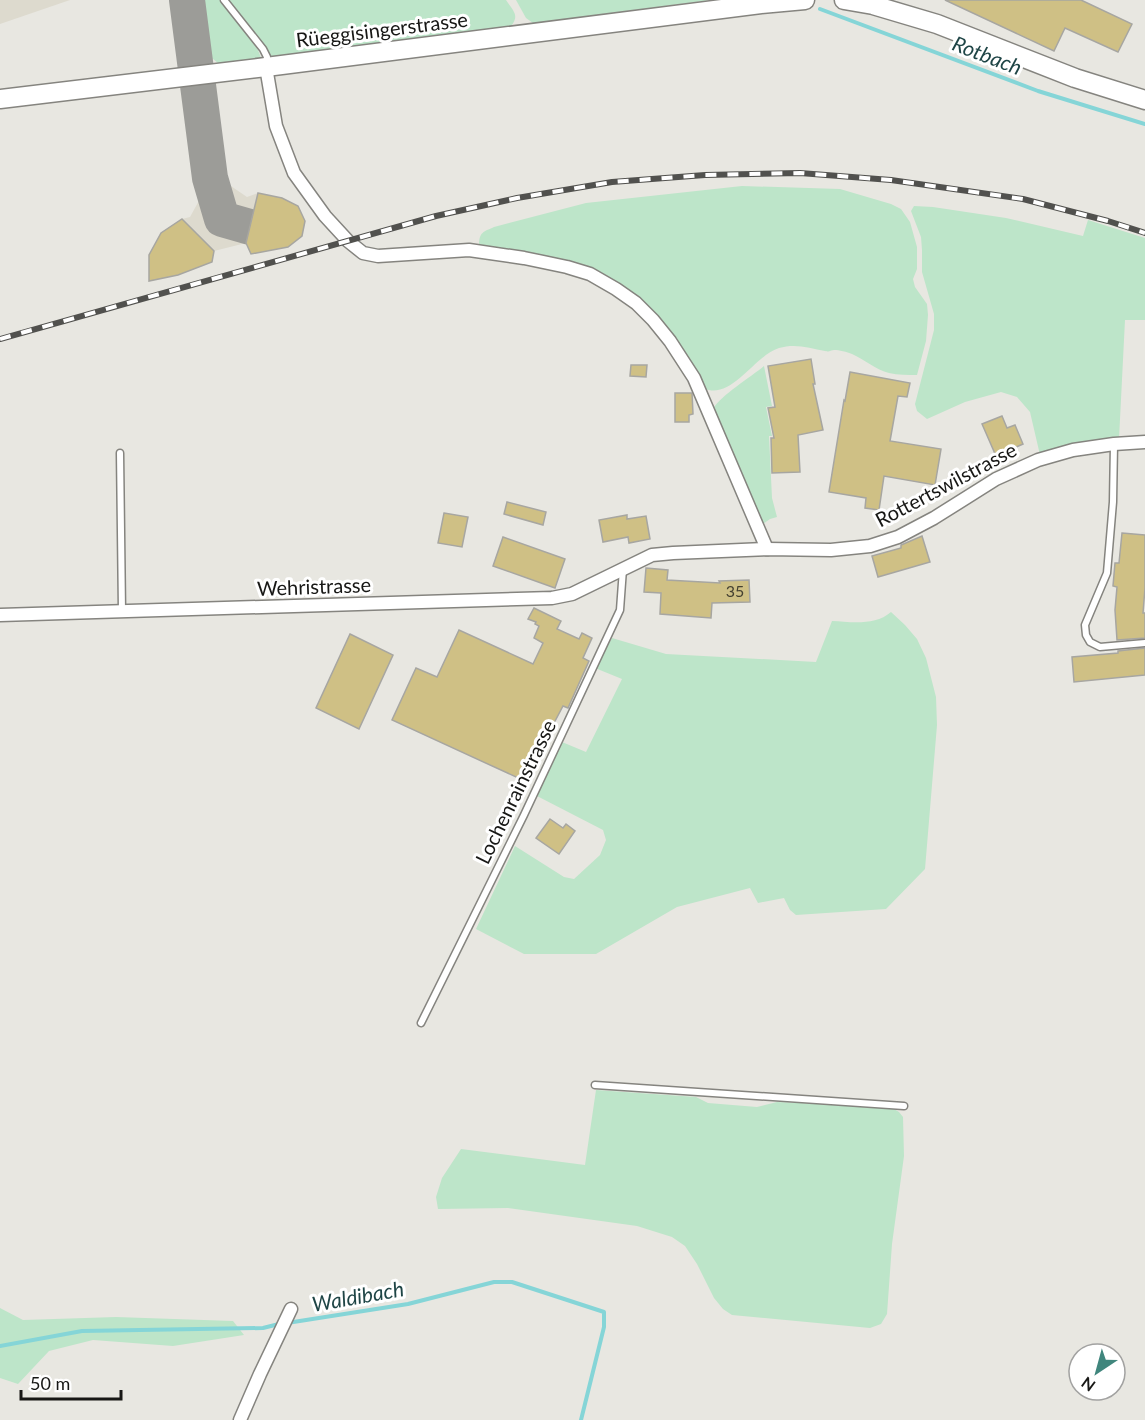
<svg xmlns="http://www.w3.org/2000/svg" width="1145" height="1420" font-family="Lato,sans-serif">
<style>
.built{fill:#dddace}
.green{fill:#bde5c9}
.lines{fill:none;stroke-linecap:round;stroke-linejoin:round}
.stream{stroke:#85d5d7;stroke-width:4}
.taxiway{stroke:#9c9c98;stroke-width:36}
.building{fill:#cfc085;stroke:#a7a6a1;stroke-width:1.5}
.service-casing{stroke:#85847f;stroke-width:9}
.minor-casing{stroke:#85847f;stroke-width:15}
.secondary-casing{stroke:#85847f;stroke-width:21}
.service{stroke:#fff;stroke-width:6}
.minor{stroke:#fff;stroke-width:12}
.secondary{stroke:#fff;stroke-width:18}
.rail-casing{stroke:#51514e;stroke-width:6}
.rail{stroke:#fff;stroke-width:4;stroke-dasharray:11;stroke-linecap:butt}
.labels{text-anchor:middle;stroke-width:6;stroke-linejoin:round;paint-order:stroke}
.number-label{font-size:16px;fill:#454131}
.street-label{font-size:20px;fill:#171715;stroke:#fff}
.water-label{font-size:21px;font-style:italic;fill:#1f4546;stroke:#fff}
</style>
<rect width="100%" height="100%" fill="#e8e7e1"/>
<g class="built">
<path d="M 0,0 L 70,0 L 0,24 Z"/>
<path d="M 181,0 L 196,0 L 203,60 L 205,65 L 208,67 L 207,84 L 218,174 L 222,180 L 247,197 L 258,193 L 246,243 L 214,251 L 182,219 L 190,217 L 201,197 L 204,181 L 191,85 L 186,70 L 189,65 L 189,62 Z"/>
</g>
<g class="green">
<path d="M 196,0 L 220,0 L 258,50 L 261,58 L 218,63 L 213,59 L 203,60 Z"/>
<path d="M 228,0 L 506,0 C 513,11 520,15 511,26 L 271,57 L 252,30 Z"/>
<path d="M 516,0 L 711,0 L 533,23 L 526,18 Z"/>
<path d="M 742,186 L 840,189 L 891,204 L 901,209 L 910,222 L 917,247 L 917,269 L 913,279 L 915,287 L 927,304 L 928,315 L 926,341 L 917,375 C 908,375 898,375 889,373 C 876,370 864,359 852,354 C 847,352 839,350 834,350 C 828,351 830,352 825,351 C 810,348 795,343 779,348 C 755,355 733,399 705,389 L 620,286 L 479,246 C 479,232 483,232 494,227 L 586,203 Z"/>
<path d="M 914,206 L 933,207 L 1006,218 L 1083,236 L 1088,220 L 1145,238 L 1145,320 L 1125,320 L 1119,439 L 1040,455 L 1030,412 L 1017,397 L 1001,392 L 965,402 L 927,419 L 917,411 L 915,404 L 934,330 L 934,314 L 922,272 L 922,250 L 921,237 L 911,211 Z"/>
<path d="M 764,366 L 772,406 L 766,407 L 772,436 L 769,436 L 772,498 L 777,517 L 770,519 L 763,524 L 750,494 L 722,440 L 713,409 C 721,395 751,377 764,366 Z"/>
<path d="M 891,612 L 905,625 L 917,639 L 926,658 L 936,697 L 937,725 L 925,869 L 886,909 L 796,915 L 790,910 L 784,898 L 758,903 L 750,888 L 677,907 L 596,954 L 524,954 L 476,929 L 515,846 L 564,877 L 574,879 L 600,855 L 606,840 L 603,830 L 537,796 L 562,742 L 586,752 L 622,679 L 595,668 L 612,638 L 666,654 L 816,662 L 832,621 C 851,622 875,626 891,612 Z"/>
<path d="M 596,1090 L 696,1097 L 708,1103 L 757,1107 L 777,1102 L 891,1107 L 899,1112 L 903,1117 L 904,1156 L 892,1244 L 887,1314 L 881,1324 L 870,1328 L 732,1315 L 723,1309 L 714,1298 L 697,1264 L 685,1246 L 672,1237 L 637,1226 L 508,1208 L 438,1209 L 436,1197 L 442,1178 L 461,1149 L 585,1165 Z"/>
<path d="M 0,1308 L 23,1320 L 116,1317 L 233,1321 L 244,1335 L 173,1346 L 93,1340 L 49,1351 L 18,1384 L 0,1378 Z"/>
</g>
<g class="lines">
<g class="stream">
<path d="M 820,9 L 1038,91 L 1145,124"/>
<path d="M 287,1323 L 408,1304 L 494,1282 L 512,1282 L 604,1312 L 604,1327 L 581,1420"/>
<path d="M 0,1346 L 82,1331 L 263,1328 L 279,1324"/>
</g>
<path class="taxiway" d="M 187,0 L 210,178 L 222,219 L 250,227"/>
</g>
<g class="building">
<path d="M 945,0 L 1081,0 L 1132,24 L 1118,52 L 1065,28 L 1054,51 Z"/>
<path d="M 258,193 L 282,198 L 298,206 L 305,221 L 302,236 L 288,247 L 251,254 L 246,243 Z"/>
<path d="M 182,219 L 214,251 L 212,262 L 178,275 L 149,281 L 149,255 L 161,233 Z"/>
<path d="M 811,359 L 815,384 L 813,384 L 823,430 L 798,435 L 800,472 L 772,473 L 771,438 L 774,438 L 768,408 L 775,407 L 768,366 Z"/>
<path d="M 631,365 L 647,365 L 646,377 L 630,376 Z"/>
<path d="M 850,372 L 910,383 L 907,397 L 898,396 L 890,441 L 941,449 L 935,485 L 884,476 L 879,510 L 865,508 L 866,498 L 829,492 L 844,400 L 845,401 Z"/>
<path d="M 675,393 L 692,393 L 693,414 L 689,415 L 689,422 L 675,422 Z"/>
<path d="M 1002,416 L 1007,428 L 1015,425 L 1023,444 L 996,456 L 982,424 Z"/>
<path d="M 507,502 L 546,512 L 543,525 L 504,514 Z"/>
<path d="M 444,513 L 468,517 L 462,547 L 438,543 Z"/>
<path d="M 627,515 L 627,519 L 646,516 L 650,539 L 629,543 L 628,537 L 603,542 L 599,520 Z"/>
<path d="M 1122,533 L 1145,535 L 1145,588 L 1143,613 L 1145,613 L 1145,638 L 1117,640 L 1115,610 L 1117,587 L 1113,586 L 1115,563 L 1119,563 Z"/>
<path d="M 922,536 L 930,562 L 878,577 L 872,556 L 901,548 L 901,545 Z"/>
<path d="M 503,537 L 565,559 L 555,588 L 493,566 Z"/>
<path d="M 646,568 L 668,570 L 667,580 L 720,583 L 719,581 L 749,580 L 750,602 L 712,603 L 711,618 L 660,614 L 661,593 L 644,592 Z"/>
<path d="M 534,608 L 561,621 L 557,629 L 579,639 L 582,633 L 592,638 L 583,658 L 589,661 L 568,708 L 563,706 L 553,725 L 527,782 L 392,720 L 416,668 L 437,677 L 459,630 L 533,664 L 543,643 L 534,638 L 539,626 L 535,624 L 536,622 L 528,619 Z"/>
<path d="M 350,634 L 393,655 L 359,729 L 316,708 Z"/>
<path d="M 1145,648 L 1145,675 L 1074,682 L 1072,657 L 1118,653 L 1118,651 Z"/>
<path d="M 550,819 L 563,828 L 566,824 L 575,831 L 559,854 L 536,838 Z"/>
</g>
<g class="lines">
<defs>
<g id="service">
<path d="M 224,0 L 263,49 L 267,57 L 266,64"/>
<path d="M 1114,444 L 1113,502 L 1107,573 L 1085,625 L 1086,635 L 1090,642 L 1100,647 L 1145,643"/>
<path d="M 120,453 L 122,611"/>
<path d="M 421,1023 L 524,815 L 620,610 L 623,569"/>
<path d="M 595,1085 L 904,1106"/>
</g>
<g id="minor">
<path d="M 266,67 L 276,126 L 294,173 L 325,216 L 348,241 L 363,253 L 378,256 L 469,250 L 524,258 L 567,267 L 590,274 L 616,289 L 636,303 L 653,320 L 670,341 L 694,378 L 767,549"/>
<path d="M 0,615 L 552,598 L 572,594 L 652,555 L 673,553 L 767,549 L 831,550 L 870,546 L 898,537 L 934,518 L 996,479 L 1038,460 L 1073,450 L 1114,444 L 1145,442"/>
<path d="M 240,1420 L 260,1374 L 291,1309"/>
</g>
<g id="secondary">
<path d="M 844,0 L 873,5 L 937,24 L 1075,78 L 1145,100"/>
<path d="M 0,99 L 266,67 L 761,4 L 805,0"/>
</g>
</defs>
<use href="#service" class="service-casing"/>
<use href="#minor" class="minor-casing"/>
<use href="#secondary" class="secondary-casing"/>
<use href="#service" class="service"/>
<use href="#minor" class="minor"/>
<use href="#secondary" class="secondary"/>
<defs>
<path id="rail" d="M 0,339 L 436,216 L 517,198 L 612,182 L 705,175 L 800,173 L 891,180 L 1023,199 L 1108,221 L 1145,233"/>
</defs>
<use href="#rail" class="rail-casing"/>
<use href="#rail" class="rail"/>
</g>
<g class="labels">
<g class="number-label">
<text x="735" y="597">35</text>
</g>
<g class="street-label">
<text transform="translate(382 30) rotate(-7)" y="7">Rüeggisingerstrasse</text>
<text transform="translate(946 485) rotate(-28)" y="7">Rottertswilstrasse</text>
<text transform="translate(314 587) rotate(-2)" y="7">Wehristrasse</text>
<text transform="translate(516 792) rotate(-64)" y="7">Lochenrainstrasse</text>
</g>
<g class="water-label">
<text transform="translate(987 56) rotate(21)" y="7">Rotbach</text>
<text transform="translate(358 1297) rotate(-10)" y="7">Waldibach</text>
</g>
</g>
<g transform="translate(1097 1372) rotate(216)"><circle r="28" fill="#ffffff" stroke="#a2a2a1" stroke-width="1.5"/>
<path d="M0-4.5L10 22L0 15L-10 22Z" fill="#40867d"/>
<text y="-9" font-size="16" font-weight="bold" text-anchor="middle" fill="#171715">N</text>
</g>
<path d="M21 1390v9h100v-9" fill="none" stroke="#171715" stroke-width="3"/>
<text x="30" y="1390" font-size="18" fill="#171715" stroke="#ffffff" stroke-width="4.5" paint-order="stroke">50 m</text>
</svg>
